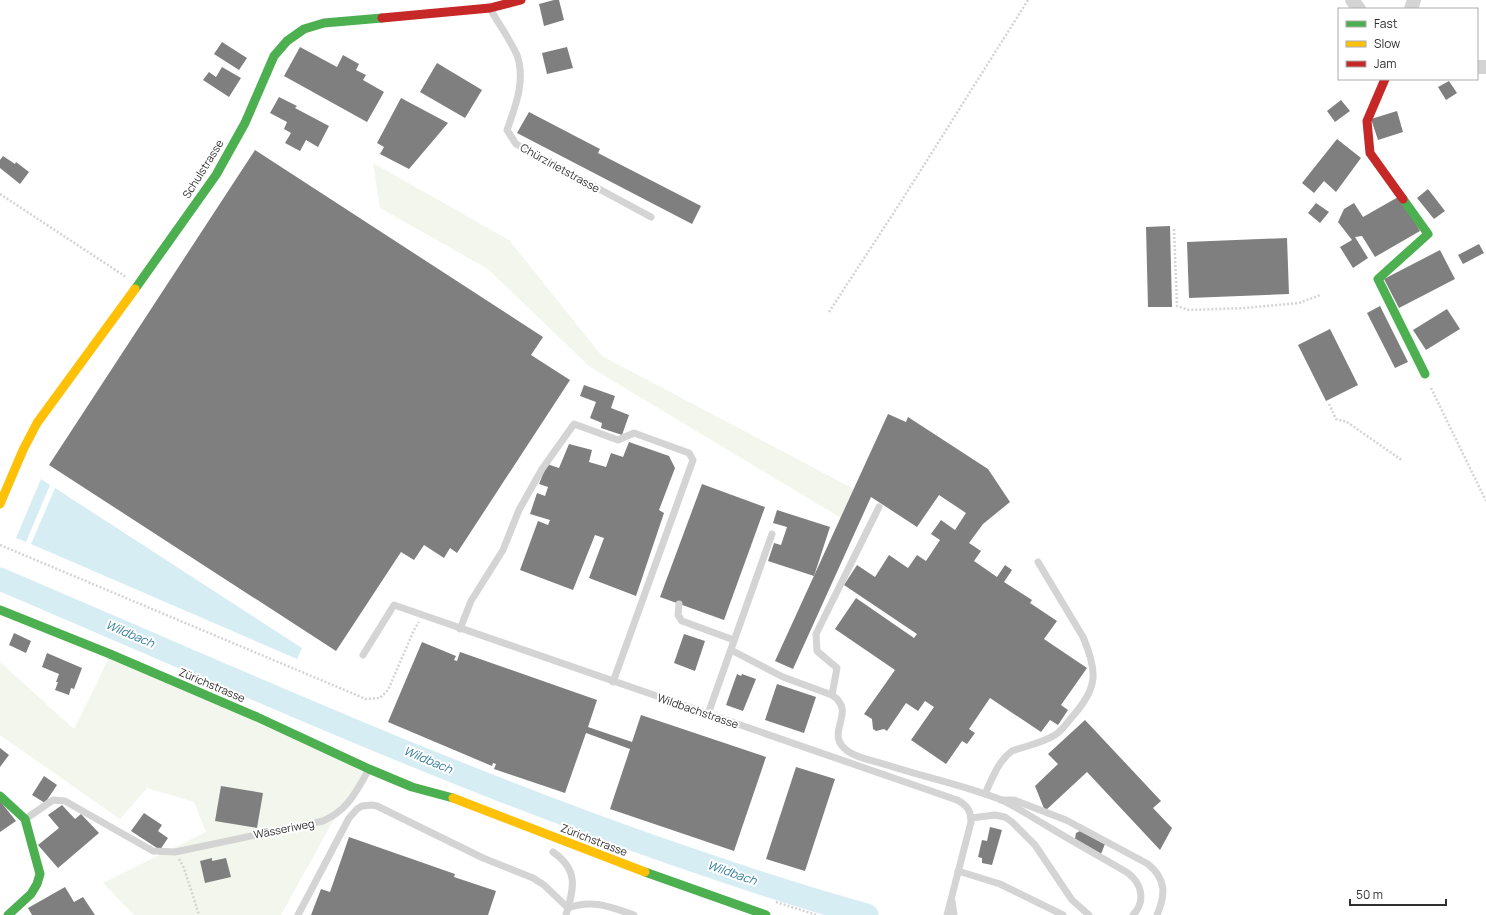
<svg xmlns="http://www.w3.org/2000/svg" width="1486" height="915" font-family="Manrope,sans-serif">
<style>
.green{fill:#f2f6ec}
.water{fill:#d7edf4}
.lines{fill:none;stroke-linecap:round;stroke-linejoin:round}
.river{stroke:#d7edf4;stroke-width:23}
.building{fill:#7f7f7f}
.path{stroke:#d4d4d4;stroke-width:2.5;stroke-dasharray:2 2;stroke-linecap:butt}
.lane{stroke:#d4d4d4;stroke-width:7}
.street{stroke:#d4d4d4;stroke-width:14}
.fast{stroke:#4caf50;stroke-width:9}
.slow{stroke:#ffc107;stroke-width:9}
.jam{stroke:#c62828;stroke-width:9}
.labels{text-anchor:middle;stroke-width:4;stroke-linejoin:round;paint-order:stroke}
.street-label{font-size:11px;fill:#303030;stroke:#fff}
.water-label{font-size:12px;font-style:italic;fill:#347f9b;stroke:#fff}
</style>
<rect width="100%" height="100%" fill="#fff"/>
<g class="green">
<path d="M 373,163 L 509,240 L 602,356 L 854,489 L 841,518 L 590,367 L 488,269 L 380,208 Z"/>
<path d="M 110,654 L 369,769 L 354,797 L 333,821 L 281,915 L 134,915 L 103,883 L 206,832 L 194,802 L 147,788 L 120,819 L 0,735 L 0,662 L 74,729 L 98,681 Z"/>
</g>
<g class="water">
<path d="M 41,479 L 50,485 L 26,542 L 16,538 Z"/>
<path d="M 55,488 L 302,648 L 297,659 L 31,544 Z"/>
</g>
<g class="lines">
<path class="river" d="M 0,579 C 218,672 434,770 657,848 C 727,872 796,896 867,915"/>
</g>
<g class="building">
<path d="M 554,0 L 559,0 L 564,20 L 544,26 L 539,4 Z"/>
<path d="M 222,42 L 247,58 L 239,70 L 214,54 Z"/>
<path d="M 300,47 L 337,67 L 343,55 L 359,64 L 356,70 L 366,75 L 363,80 L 384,92 L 367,122 L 284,76 Z"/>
<path d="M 567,47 L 573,68 L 547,74 L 542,53 Z"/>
<path d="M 437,63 L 482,90 L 465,118 L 420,92 Z"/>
<path d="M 222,67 L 241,78 L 229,97 L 203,80 L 209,72 L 216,77 Z"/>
<path d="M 1449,81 L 1457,93 L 1446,100 L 1438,87 Z"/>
<path d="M 279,97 L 297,106 L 295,108 L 329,126 L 318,147 L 306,140 L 300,151 L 285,143 L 291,133 L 284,129 L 287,122 L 270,113 Z"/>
<path d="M 401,98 L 448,123 L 409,169 L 380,154 L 384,147 L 377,143 Z"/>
<path d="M 1341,100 L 1350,111 L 1335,122 L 1327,111 Z"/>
<path d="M 1397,111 L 1403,132 L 1378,140 L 1371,119 Z"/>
<path d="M 529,112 L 600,149 L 598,153 L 701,206 L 692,224 L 517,133 Z"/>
<path d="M 1337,139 L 1361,158 L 1336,192 L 1324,181 L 1314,193 L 1302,183 Z"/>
<path d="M 255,150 L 543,337 L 531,355 L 570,380 L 457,553 L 450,548 L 444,558 L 424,545 L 414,560 L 401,552 L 336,651 L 49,465 Z"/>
<path d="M 3,156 L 15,164 L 16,162 L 29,172 L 20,184 L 0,168 L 0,160 Z"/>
<path d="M 1428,189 L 1445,211 L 1434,219 L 1417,198 Z"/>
<path d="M 1400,196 L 1420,231 L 1375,257 L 1362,236 L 1355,237 L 1368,258 L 1353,268 L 1340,247 L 1352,240 L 1338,222 L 1344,209 L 1354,203 L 1363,217 Z"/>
<path d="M 1316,203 L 1329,212 L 1320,223 L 1308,213 Z"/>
<path d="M 1170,226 L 1172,307 L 1148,307 L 1146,227 Z"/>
<path d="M 1287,238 L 1289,294 L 1189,298 L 1187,242 Z"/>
<path d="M 1479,244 L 1484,253 L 1463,264 L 1458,255 Z"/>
<path d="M 1440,250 L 1455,279 L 1399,308 L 1384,279 Z"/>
<path d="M 1380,306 L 1408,362 L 1395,368 L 1367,313 Z"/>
<path d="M 1447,309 L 1460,329 L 1426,350 L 1413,330 Z"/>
<path d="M 1330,329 L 1358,385 L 1326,401 L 1298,345 Z"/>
<path d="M 584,385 L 615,396 L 611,408 L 629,415 L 622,435 L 601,428 L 602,423 L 590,418 L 596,402 L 580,396 Z"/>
<path d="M 888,414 L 906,422 L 908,417 L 988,469 L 1010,502 L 983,524 L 969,543 L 981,551 L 974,561 L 997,577 L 1005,565 L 1012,570 L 1004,582 L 1032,600 L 1030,603 L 1057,621 L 1044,639 L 1087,668 L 1061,705 L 1068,710 L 1058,725 L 1050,720 L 1041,732 L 990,698 L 969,729 L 975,733 L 967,744 L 962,741 L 946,764 L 911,740 L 934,707 L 925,701 L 918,711 L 906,703 L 887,731 L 884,729 L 876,731 L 873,729 L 872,719 L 864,714 L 895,670 L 835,629 L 856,598 L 914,638 L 917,634 L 844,585 L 857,565 L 875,577 L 889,555 L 908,568 L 917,555 L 926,561 L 940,540 L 931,534 L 941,520 L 955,530 L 966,513 L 939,495 L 917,527 L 871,497 L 793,669 L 775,661 Z"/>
<path d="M 629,442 L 669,456 L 675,468 L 659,510 L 664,513 L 636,596 L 589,578 L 604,538 L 595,535 L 573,590 L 520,570 L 538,521 L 548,525 L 550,520 L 530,514 L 537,493 L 545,496 L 548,487 L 539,484 L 547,464 L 559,468 L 569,444 L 592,450 L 589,462 L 606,467 L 611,453 L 623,457 Z"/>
<path d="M 702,484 L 765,507 L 724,620 L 660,597 Z"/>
<path d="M 777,510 L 830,527 L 814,576 L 768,561 L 774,543 L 781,545 L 787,527 L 773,523 Z"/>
<path d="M 14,633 L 31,641 L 26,653 L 9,645 Z"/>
<path d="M 684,634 L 705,641 L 695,671 L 674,663 Z"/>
<path d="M 422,642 L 456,656 L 454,660 L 457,661 L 460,652 L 597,700 L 588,727 L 632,742 L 641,715 L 766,757 L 734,851 L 610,809 L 630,749 L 586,733 L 565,793 L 494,769 L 496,764 L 493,763 L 492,766 L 388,722 Z"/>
<path d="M 47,653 L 82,668 L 74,689 L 71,688 L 69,695 L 55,690 L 58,682 L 56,682 L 59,674 L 42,667 Z"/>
<path d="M 737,674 L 741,676 L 742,674 L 756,679 L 743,711 L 726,705 Z"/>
<path d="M 777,684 L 816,697 L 804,733 L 765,720 Z"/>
<path d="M 1085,720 L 1161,801 L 1153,808 L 1172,828 L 1160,850 L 1087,772 L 1045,811 L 1035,786 L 1058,764 L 1048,754 Z"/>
<path d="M 0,748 L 9,755 L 0,767 Z"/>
<path d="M 796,767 L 835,779 L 805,871 L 766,859 Z"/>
<path d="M 44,776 L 57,785 L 45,803 L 32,795 Z"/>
<path d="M 221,786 L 263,793 L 257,828 L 215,821 Z"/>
<path d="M 0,801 L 16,821 L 0,832 Z"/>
<path d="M 62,805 L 75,819 L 81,814 L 99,833 L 58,868 L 38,845 L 59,828 L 48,815 Z"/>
<path d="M 144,813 L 162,825 L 158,831 L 168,838 L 160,850 L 131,831 Z"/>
<path d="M 990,827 L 1002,830 L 992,865 L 982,863 L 982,858 L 978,857 L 982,840 L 987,841 Z"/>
<path d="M 1080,831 L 1105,844 L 1101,854 L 1075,839 L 1076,833 Z"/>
<path d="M 349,837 L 455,874 L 454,877 L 496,891 L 488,915 L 311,915 L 321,889 L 330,892 Z"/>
<path d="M 212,858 L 212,861 L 226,858 L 231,877 L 205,883 L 200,861 Z"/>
<path d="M 65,887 L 74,902 L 83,897 L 95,915 L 32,915 L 28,908 Z"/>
</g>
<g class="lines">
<g class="path">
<path d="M 0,194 L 126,277"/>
<path d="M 1174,229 L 1177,306 L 1189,310 L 1245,308 L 1299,303 L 1320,295"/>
<path d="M 829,312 L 902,200 L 1028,0"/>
<path d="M 1431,388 L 1486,501"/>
<path d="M 1329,404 L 1336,419 L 1347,422 L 1403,461"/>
<path d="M 0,545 L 366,699 L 380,698 L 388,690 L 414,630 L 419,622"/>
<path d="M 179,859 L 184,868 L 199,915"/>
<path d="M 776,902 L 817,915"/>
</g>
<g class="lane">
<path d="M 491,10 C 498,23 511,41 517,55 C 526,81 515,107 507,130 L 516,144 L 651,217"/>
<path d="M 679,604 L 678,615 L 682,621 L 734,640"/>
<path d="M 460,629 L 471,601 L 503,550 L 519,510 L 542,469 L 574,424 L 618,440 L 634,433 L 689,453 L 693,460 L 613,682"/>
<path d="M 731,650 L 783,677 L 832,695 C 859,713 821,734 849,752 C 860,759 875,761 887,765 C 924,777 963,785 999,799 C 1014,805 1028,815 1042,823 C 1070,840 1099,856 1128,873 C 1142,884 1146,901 1133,915"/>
<path d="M 363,655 L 394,605 L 957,800 C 967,805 971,811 971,822 L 947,915"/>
<path d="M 832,695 L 837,668 L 817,651 L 816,634 L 879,507"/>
<path d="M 708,714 L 772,534"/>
<path d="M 985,794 C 992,779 998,761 1012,751 C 1026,746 1042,743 1055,735 C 1062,731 1067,723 1072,717 C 1098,688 1098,672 1083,637 L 1038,562"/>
<path d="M 1001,800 L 1014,800 L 1066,820 L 1148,864 C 1166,879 1166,894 1157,915"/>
<path d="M 27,818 L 53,800 L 65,801 L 153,851 L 175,852 L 323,821 C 348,810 355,793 368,771"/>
<path d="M 971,818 L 995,815 L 1005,817 L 1012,822 L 1035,845 L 1072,900 L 1089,915"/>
<path d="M 553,852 C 579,870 574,888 566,915"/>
<path d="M 958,871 L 1000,884 L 1063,915"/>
<path d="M 952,901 L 954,915"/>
<path d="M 568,908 C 593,899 610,907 634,915"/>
<path d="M 298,915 L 349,818 L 357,809 L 362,806 L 372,805 L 377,806 L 483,858 L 533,878 L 544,885 L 568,908"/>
</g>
<g class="street">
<path d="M 1352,0 L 1359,9"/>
<path d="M 1411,9 L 1414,0"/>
<path d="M 1477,67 L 1486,67"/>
</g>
<g class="fast">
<path d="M 1403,199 L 1428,234 L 1378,279 L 1425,374"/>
<path d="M 135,289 L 216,175 L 245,123 L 274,56 L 287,41 L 304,29 L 324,23 L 382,18"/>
<path d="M 0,610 L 110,654 L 257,717 L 369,769 L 412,787 L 453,798"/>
<path d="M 0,796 L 25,819 L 40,874 L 37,884 L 31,894 L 8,915"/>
<path d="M 645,872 L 766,915"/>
</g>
<g class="slow">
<path d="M 0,504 L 23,450 L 37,423 L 135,289"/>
<path d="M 453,798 L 645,872"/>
</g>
<g class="jam">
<path d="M 382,18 L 490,8 L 521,0"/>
<path d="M 1385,79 L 1367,121 L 1370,153 L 1403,199"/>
</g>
</g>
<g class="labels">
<g class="street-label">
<text transform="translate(560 168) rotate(29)" y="4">Chürzirietstrasse</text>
<text transform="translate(203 169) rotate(-58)" y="4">Schulstrasse</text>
<text transform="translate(212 685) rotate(23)" y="4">Zürichstrasse</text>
<text transform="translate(698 711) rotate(19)" y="4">Wildbachstrasse</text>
<text transform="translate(284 829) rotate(-11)" y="4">Wässeriweg</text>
<text transform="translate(594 840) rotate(21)" y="4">Zürichstrasse</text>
</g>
<g class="water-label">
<text transform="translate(130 634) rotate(23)" y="4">Wildbach</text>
<text transform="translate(428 760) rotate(23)" y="4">Wildbach</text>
<text transform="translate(732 873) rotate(19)" y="4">Wildbach</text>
</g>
</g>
<rect x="1338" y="8" width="140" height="72" fill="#ffffff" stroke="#acacac"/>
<rect x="1346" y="21" width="20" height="6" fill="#4caf50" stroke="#acacac"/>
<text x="1374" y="28" font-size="12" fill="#303030">Fast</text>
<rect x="1346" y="41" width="20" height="6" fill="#ffc107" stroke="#acacac"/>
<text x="1374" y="48" font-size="12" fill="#303030">Slow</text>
<rect x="1346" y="61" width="20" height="6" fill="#c62828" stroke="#acacac"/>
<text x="1374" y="68" font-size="12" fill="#303030">Jam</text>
<path d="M1350 899v6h96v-6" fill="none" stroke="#303030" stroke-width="2"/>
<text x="1356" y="899" font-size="12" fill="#303030" stroke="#ffffff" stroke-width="3" paint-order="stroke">50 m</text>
</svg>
